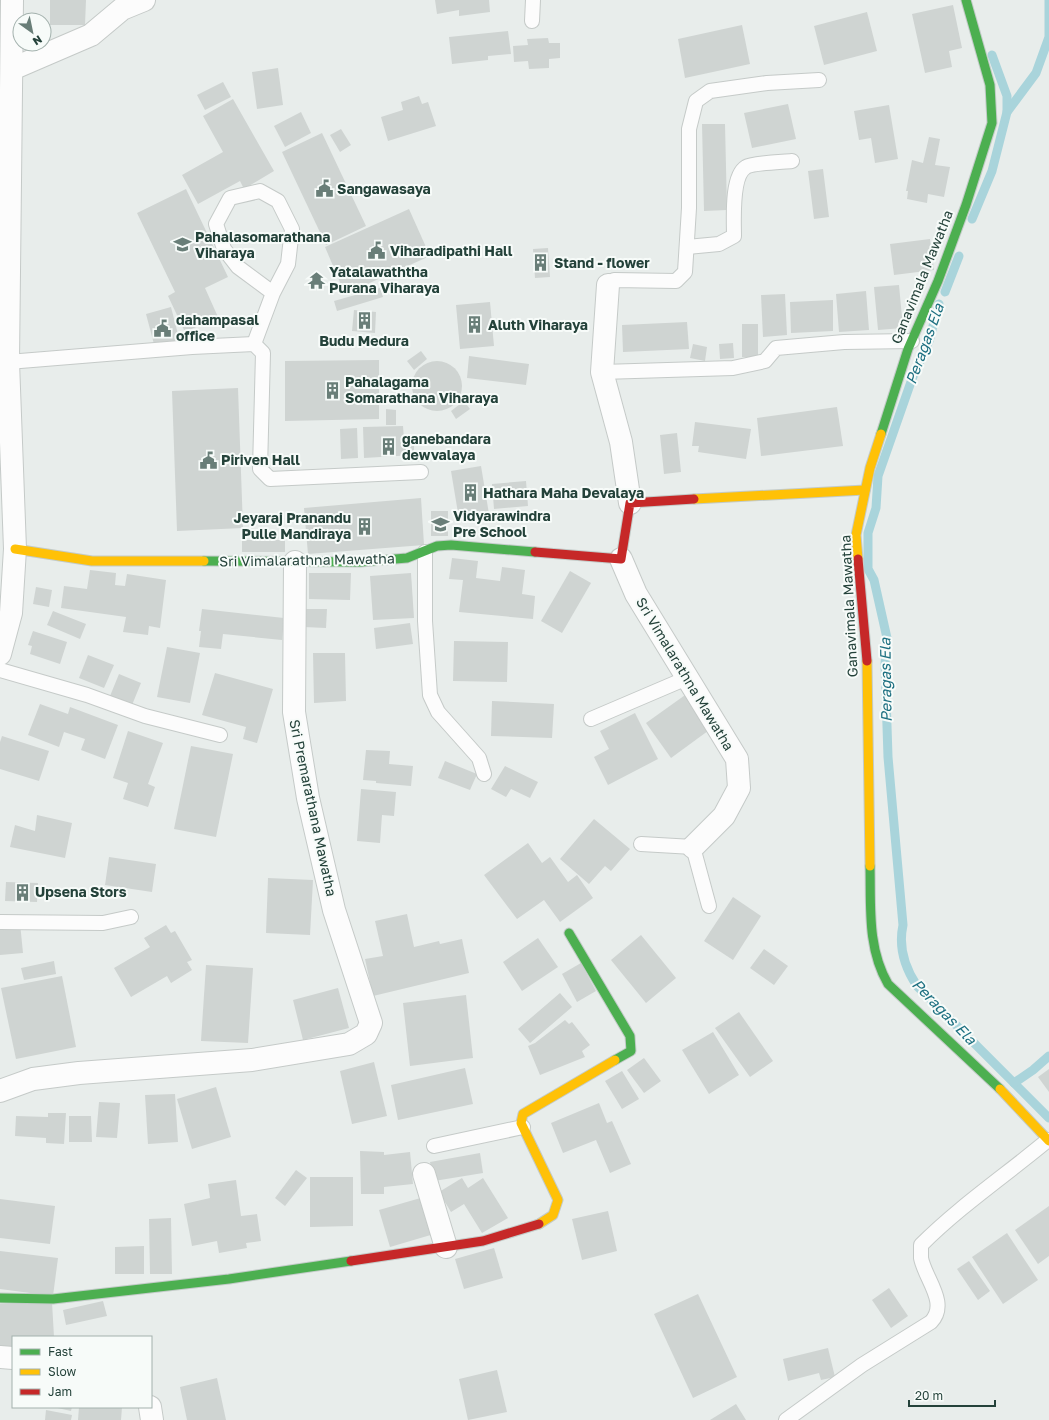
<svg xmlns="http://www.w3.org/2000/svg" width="1049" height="1420" font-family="'Golos Text',sans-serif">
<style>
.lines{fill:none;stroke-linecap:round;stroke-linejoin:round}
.stream{stroke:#a9d4db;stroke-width:9}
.building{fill:#cfd4d2}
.lane-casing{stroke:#c5cac8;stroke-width:16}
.street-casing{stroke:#c5cac8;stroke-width:24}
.fast-casing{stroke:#c3cbc8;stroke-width:11}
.slow-casing{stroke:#c3cbc8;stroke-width:11}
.jam-casing{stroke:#c3cbc8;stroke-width:11}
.lane{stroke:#fcfcfc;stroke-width:14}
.street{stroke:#fcfcfc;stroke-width:22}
.fast{stroke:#4caf50;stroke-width:9}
.slow{stroke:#ffc107;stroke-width:9}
.jam{stroke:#c62828;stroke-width:9}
.labels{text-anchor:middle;stroke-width:4;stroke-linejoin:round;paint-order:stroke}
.poi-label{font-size:14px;font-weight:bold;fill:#24423a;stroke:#f7fbf9;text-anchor:start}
.street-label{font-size:14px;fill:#24423a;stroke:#f7fbf9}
.water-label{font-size:15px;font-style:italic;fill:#1c6f80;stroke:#f7fbf9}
</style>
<rect width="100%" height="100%" fill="#e8edeb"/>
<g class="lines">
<g class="stream">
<path d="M 1007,112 L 1036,73 L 1049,37 L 1049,0"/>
<path d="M 972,219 L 992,171 L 1007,112 L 1007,96 L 992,55"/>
<path d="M 945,292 L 959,256"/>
<path d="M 939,304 L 929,341 L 912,379 L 878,476 L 876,508 L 868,533 L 868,569 L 874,580 L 887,638 L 885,664 L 888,757 L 903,925 C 898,948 905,968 917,986 L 1049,1118"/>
<path d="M 1014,1083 L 1033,1070 L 1049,1056"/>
</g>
</g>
<g class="building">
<path d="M 50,0 L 86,0 L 85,25 L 50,25 Z"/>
<path d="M 435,0 L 489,0 L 490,12 L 459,16 L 459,10 L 437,14 Z"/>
<path d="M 953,5 L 962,48 L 949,51 L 952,67 L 925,73 L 912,14 Z"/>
<path d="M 867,12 L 877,51 L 824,65 L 814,26 Z"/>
<path d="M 742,25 L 750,64 L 685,78 L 678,39 Z"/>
<path d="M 508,31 L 511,54 L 488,56 L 488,60 L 452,64 L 449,37 Z"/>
<path d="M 548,38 L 549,43 L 560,43 L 560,58 L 549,59 L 549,68 L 529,69 L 528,61 L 514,62 L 513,46 L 528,45 L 527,39 Z"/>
<path d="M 278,68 L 283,105 L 257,109 L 252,72 Z"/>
<path d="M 223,82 L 231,97 L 205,110 L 197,95 Z"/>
<path d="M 419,96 L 422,104 L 428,102 L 436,126 L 388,141 L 381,117 L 403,110 L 401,102 Z"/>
<path d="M 233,99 L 274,171 L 244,189 L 240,181 L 198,204 L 182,175 L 223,152 L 203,116 Z"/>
<path d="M 788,104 L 796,139 L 752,148 L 744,113 Z"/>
<path d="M 889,105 L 898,159 L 875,163 L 871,138 L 859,140 L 854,111 Z"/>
<path d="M 301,112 L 311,133 L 285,147 L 274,126 Z"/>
<path d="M 702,124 L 725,124 L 727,210 L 704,211 Z"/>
<path d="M 341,129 L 351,145 L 340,152 L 330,135 Z"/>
<path d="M 322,133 L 366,226 L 326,245 L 282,152 Z"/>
<path d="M 929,137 L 940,139 L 935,165 L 950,167 L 944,197 L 928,194 L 927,203 L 907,199 L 908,191 L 906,191 L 912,160 L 923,163 Z"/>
<path d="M 823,169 L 829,217 L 814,219 L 808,171 Z"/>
<path d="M 186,189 L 228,277 L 205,288 L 218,317 L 185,332 L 168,296 L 175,292 L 137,213 Z"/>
<path d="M 409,209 L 430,256 L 345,294 L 325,247 Z"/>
<path d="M 930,239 L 934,270 L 894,275 L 890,244 Z"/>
<path d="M 548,248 L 550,277 L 535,278 L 533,249 Z"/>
<path d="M 899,285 L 903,328 L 878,330 L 874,287 Z"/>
<path d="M 380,288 L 383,297 L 337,311 L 334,301 Z"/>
<path d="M 866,291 L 869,330 L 839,332 L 836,294 Z"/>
<path d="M 785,294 L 787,335 L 763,337 L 761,295 Z"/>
<path d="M 833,300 L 833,331 L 791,333 L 790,302 Z"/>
<path d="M 490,302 L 494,346 L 460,349 L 456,305 Z"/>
<path d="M 171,307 L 180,342 L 155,348 L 146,314 Z"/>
<path d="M 354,310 L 376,312 L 375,333 L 352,331 Z"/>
<path d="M 687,322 L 689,349 L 623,352 L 622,325 Z"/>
<rect x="742" y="324" width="16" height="33"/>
<path d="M 733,343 L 734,358 L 720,359 L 719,344 Z"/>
<path d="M 693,344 L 707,347 L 705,361 L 690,358 Z"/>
<path d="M 421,351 L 427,359 L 414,370 L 407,361 Z"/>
<path d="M 469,356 L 529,364 L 526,385 L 467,378 Z"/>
<path d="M 379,360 L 379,419 L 285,421 L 285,361 Z"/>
<circle cx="437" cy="386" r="25"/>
<path d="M 238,388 L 243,528 L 177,531 L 172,391 Z"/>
<path d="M 464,401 L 470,409 L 456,419 L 451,411 Z"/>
<path d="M 837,407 L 843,446 L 761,456 L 757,418 Z"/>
<path d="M 386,409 L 396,410 L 396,425 L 386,425 Z"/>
<path d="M 695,422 L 751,429 L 746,459 L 698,452 L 699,446 L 692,446 Z"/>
<path d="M 403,426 L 404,439 L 414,438 L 414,455 L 364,458 L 363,427 Z"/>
<path d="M 357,428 L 358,458 L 341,459 L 340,429 Z"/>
<path d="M 677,433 L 681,472 L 664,474 L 660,435 Z"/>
<path d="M 481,466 L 489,514 L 459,519 L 451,471 Z"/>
<path d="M 526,481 L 528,506 L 494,509 L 492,484 Z"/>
<path d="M 421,498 L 424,545 L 308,554 L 304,508 Z"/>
<rect x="431" y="511" width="17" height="25"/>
<rect x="242" y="540" width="43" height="12"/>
<path d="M 452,558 L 478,561 L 476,578 L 500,581 L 502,567 L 525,570 L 522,594 L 535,596 L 533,619 L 459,612 L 463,580 L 449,579 Z"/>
<path d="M 90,570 L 116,573 L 115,585 L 125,586 L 127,574 L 166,580 L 160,628 L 149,626 L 148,635 L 123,632 L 126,617 L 61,608 L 64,586 L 87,589 Z"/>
<path d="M 570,571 L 591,583 L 562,633 L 541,621 Z"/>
<path d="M 309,573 L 351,573 L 350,600 L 309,599 Z"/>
<path d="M 411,573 L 414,618 L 373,620 L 370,576 Z"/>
<path d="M 36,587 L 52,590 L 49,607 L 33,604 Z"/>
<path d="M 202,609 L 284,618 L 282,640 L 223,634 L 221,649 L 199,647 L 201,631 L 199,631 Z"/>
<path d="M 305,609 L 327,609 L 326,628 L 304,627 Z"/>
<path d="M 53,611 L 86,624 L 80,639 L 47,625 Z"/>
<path d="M 410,623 L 413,644 L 376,649 L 374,628 Z"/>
<path d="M 33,631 L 67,642 L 60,664 L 30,654 L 32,646 L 28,645 Z"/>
<path d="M 454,641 L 508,642 L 507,682 L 453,681 Z"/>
<path d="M 167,647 L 200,653 L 190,703 L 157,697 Z"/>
<path d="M 313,653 L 345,653 L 346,701 L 314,703 Z"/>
<path d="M 88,655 L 114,665 L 104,688 L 79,678 Z"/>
<path d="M 215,673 L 273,689 L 257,743 L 243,739 L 246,727 L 202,715 Z"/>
<path d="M 119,674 L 141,683 L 132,705 L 110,696 Z"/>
<path d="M 688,693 L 712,728 L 671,758 L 646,723 Z"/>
<path d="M 492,701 L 554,704 L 552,738 L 491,736 Z"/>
<path d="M 40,704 L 68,714 L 70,707 L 118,725 L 105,759 L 81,750 L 85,739 L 64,732 L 59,747 L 28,735 Z"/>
<path d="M 635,713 L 658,759 L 608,785 L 594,757 L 609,749 L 600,731 Z"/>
<path d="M 128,731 L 163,743 L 148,784 L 155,787 L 148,807 L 123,799 L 128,783 L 113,778 Z"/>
<path d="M 2,736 L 49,751 L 39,781 L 0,769 L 0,742 Z"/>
<path d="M 191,746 L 233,754 L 216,837 L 174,829 Z"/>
<path d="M 366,750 L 390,751 L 389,764 L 413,766 L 411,786 L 376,783 L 376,781 L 363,780 Z"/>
<path d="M 445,761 L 477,774 L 470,790 L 438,778 Z"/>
<path d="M 505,766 L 538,782 L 530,798 L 511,789 L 506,797 L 491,789 Z"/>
<path d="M 361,789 L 396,792 L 394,816 L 382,815 L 380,843 L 357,841 Z"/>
<path d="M 37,815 L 72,823 L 65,858 L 10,847 L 15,825 L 35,831 Z"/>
<path d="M 594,819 L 630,849 L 611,871 L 605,866 L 589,884 L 560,859 Z"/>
<path d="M 528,843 L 542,863 L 550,857 L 568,882 L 577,875 L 593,898 L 560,922 L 544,900 L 517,919 L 484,875 Z"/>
<path d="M 109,857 L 156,864 L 152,892 L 105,885 Z"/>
<path d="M 268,878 L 313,880 L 310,935 L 266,933 Z"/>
<path d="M 6,882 L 38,883 L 37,902 L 5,901 Z"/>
<path d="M 733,897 L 761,916 L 733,960 L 704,941 Z"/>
<path d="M 407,914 L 414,947 L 439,941 L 440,944 L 462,939 L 469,973 L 373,996 L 365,959 L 383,956 L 375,921 Z"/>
<path d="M 20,923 L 23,953 L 0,955 L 0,925 Z"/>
<path d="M 166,925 L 171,933 L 175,931 L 192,960 L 187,962 L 192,970 L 171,983 L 167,976 L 131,997 L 114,968 L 150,947 L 144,938 Z"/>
<path d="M 641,935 L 676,978 L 646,1003 L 611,960 Z"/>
<path d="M 538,938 L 558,967 L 522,991 L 503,962 Z"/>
<path d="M 764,949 L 788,966 L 774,985 L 750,968 Z"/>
<path d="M 54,961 L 56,974 L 24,980 L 21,968 Z"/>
<path d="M 581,963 L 596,991 L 577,1002 L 562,974 Z"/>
<path d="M 206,965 L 253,968 L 248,1043 L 201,1041 Z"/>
<path d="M 62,976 L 76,1047 L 16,1059 L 1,988 Z"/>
<path d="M 338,988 L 349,1028 L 303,1040 L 293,1000 Z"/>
<path d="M 560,993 L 572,1007 L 530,1043 L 518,1029 Z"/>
<path d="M 466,995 L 473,1058 L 410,1066 L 403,1003 Z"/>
<path d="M 739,1012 L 773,1061 L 750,1077 L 715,1028 Z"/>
<path d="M 565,1020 L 569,1024 L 572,1022 L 590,1045 L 582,1051 L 585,1057 L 540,1075 L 528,1046 L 535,1043 Z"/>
<path d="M 713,1032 L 739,1075 L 709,1094 L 682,1050 Z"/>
<path d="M 644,1058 L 661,1081 L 644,1093 L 627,1070 Z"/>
<path d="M 374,1062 L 387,1116 L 352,1124 L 340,1071 Z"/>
<path d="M 465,1068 L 473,1104 L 398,1120 L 391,1085 Z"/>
<path d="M 1049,1069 L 1049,1092 L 1038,1077 Z"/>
<path d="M 622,1071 L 639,1099 L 622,1109 L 605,1081 Z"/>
<path d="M 216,1087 L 231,1137 L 192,1149 L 177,1099 Z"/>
<path d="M 175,1094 L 178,1142 L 148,1144 L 145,1095 Z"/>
<path d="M 99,1102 L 120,1103 L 117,1138 L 96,1137 Z"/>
<path d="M 599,1103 L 607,1123 L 612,1121 L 631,1164 L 610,1173 L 596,1140 L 563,1153 L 551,1123 Z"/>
<path d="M 48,1113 L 66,1113 L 64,1144 L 46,1143 L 46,1138 L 15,1136 L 16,1116 L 48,1117 Z"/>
<path d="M 69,1116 L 91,1116 L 92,1142 L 69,1142 Z"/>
<path d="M 360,1151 L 384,1152 L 384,1155 L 410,1152 L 413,1184 L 384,1187 L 384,1194 L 361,1194 Z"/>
<path d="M 480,1153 L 483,1173 L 434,1181 L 430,1162 Z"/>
<path d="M 296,1170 L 307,1178 L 285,1206 L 275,1198 Z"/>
<path d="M 310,1177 L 353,1177 L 353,1226 L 310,1227 Z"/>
<path d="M 462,1178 L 468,1188 L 483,1178 L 508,1218 L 482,1233 L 464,1204 L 451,1212 L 439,1192 Z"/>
<path d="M 236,1180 L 241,1216 L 257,1214 L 261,1241 L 246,1243 L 247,1248 L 219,1253 L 217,1241 L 192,1246 L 184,1204 L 210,1198 L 208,1184 Z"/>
<path d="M 424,1197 L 434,1234 L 390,1247 L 379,1210 Z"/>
<path d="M 0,1199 L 55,1206 L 50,1244 L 0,1238 Z"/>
<path d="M 1049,1206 L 1049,1256 L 1038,1264 L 1015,1230 Z"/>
<path d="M 608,1211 L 617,1251 L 582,1260 L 572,1219 Z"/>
<path d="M 171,1218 L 172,1274 L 150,1274 L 149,1219 Z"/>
<path d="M 1007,1233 L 1038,1280 L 1003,1304 L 972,1257 Z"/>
<path d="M 144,1246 L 144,1274 L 115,1274 L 115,1247 Z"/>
<path d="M 494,1248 L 503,1278 L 464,1289 L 455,1259 Z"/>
<path d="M 0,1251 L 58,1258 L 53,1296 L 0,1289 Z"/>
<path d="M 969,1261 L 990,1291 L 978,1300 L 957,1269 Z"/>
<path d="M 889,1288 L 908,1316 L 891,1328 L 872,1300 Z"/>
<path d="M 698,1294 L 737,1377 L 693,1398 L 654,1314 Z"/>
<path d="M 103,1301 L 107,1316 L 66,1325 L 63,1310 Z"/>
<path d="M 52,1302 L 54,1337 L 13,1337 L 13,1346 L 0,1346 L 0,1304 Z"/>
<path d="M 828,1348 L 835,1377 L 821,1380 L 819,1373 L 788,1381 L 783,1359 Z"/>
<path d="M 497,1370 L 507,1412 L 468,1420 L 459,1379 Z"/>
<path d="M 217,1378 L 226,1420 L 187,1420 L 180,1387 Z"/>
<path d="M 736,1404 L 746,1420 L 710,1420 Z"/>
<path d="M 53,1407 L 72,1407 L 71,1411 Z"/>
<path d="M 79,1407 L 122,1407 L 121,1420 L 78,1420 Z"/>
<path d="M 46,1410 L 72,1415 L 71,1420 L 45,1420 Z"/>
</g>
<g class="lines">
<defs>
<g id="lane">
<path d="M 532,21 L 533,0"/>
<path d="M 687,247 L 719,244 L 734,236 C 734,220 731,176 746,167 C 752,163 783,162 792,161"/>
<path d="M 608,285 L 614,280 L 676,281 L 685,272 L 689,208 L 689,129 L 696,101 L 710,91 L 767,83 L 819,80"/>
<path d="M 254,344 L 273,293 L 288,264 L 292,229 L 278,201 L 260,191 L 230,198 L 216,224 L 224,249 L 238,267 L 273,293"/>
<path d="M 8,362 L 192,347 L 254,344 L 263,353 L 260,469 L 270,479 L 421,472"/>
<path d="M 602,372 L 733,368 L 765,361 L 776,348 L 844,342 L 912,341"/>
<path d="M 425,552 L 425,621 L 430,695 L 438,712 L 479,758 L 484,774"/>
<path d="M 0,670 L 87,695 L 145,716 L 220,735"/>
<path d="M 591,719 L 687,678"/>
<path d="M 641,844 L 693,847 L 709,906"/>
<path d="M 0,922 L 103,923 L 131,917"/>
<path d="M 434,1146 L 523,1127"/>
<path d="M 786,1420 L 862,1365 L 931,1322 C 949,1303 925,1279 921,1258 C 921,1254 921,1249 921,1245 C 960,1206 1006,1175 1048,1140"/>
</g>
<g id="street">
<path d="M 12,69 L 91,35 L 122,9 L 144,0"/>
<path d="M 608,285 L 602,372 L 621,442 L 630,503"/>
<path d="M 621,559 L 636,594 L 737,759 L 739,788 L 724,816 L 693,847"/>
<path d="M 0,654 L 11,613 L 15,549 L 8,362 L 12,0"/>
<path d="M 0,1091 L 33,1079 L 79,1073 L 252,1060 L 349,1044 L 366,1034 L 371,1023 L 334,910 L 308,798 L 294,712 L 295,562"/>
<path d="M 424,1174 L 446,1247"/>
<path d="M 0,1357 L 13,1358"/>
<path d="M 150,1407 L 152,1420"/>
</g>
<g id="fast">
<path d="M 881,434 L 908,349 L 938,281 L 966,205 L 992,123 L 990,85 L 966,0"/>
<path d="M 204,561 L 360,562 L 407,558 L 437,546 L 451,545 L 535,552"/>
<path d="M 870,866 C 871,906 867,948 888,984 L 1000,1089"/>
<path d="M 569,933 L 630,1036 L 631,1051 L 615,1060"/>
<path d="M 0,1298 L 53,1299 L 229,1279 L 351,1261"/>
</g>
<g id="slow">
<path d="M 694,499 L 865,490"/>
<path d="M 15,549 L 92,561 L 204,561"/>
<path d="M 858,559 L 856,535 L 870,468 L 881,434"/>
<path d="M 867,661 L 870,866"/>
<path d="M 1000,1089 L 1049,1141"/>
<path d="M 539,1224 L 553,1215 L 558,1200 L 521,1123 L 523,1114 L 615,1060"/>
</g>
<g id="jam">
<path d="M 535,552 L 621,559 L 630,503 L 694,499"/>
<path d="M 858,559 L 867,661"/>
<path d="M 351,1261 L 483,1241 L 539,1224"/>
</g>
</defs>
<use href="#lane" class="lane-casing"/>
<use href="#street" class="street-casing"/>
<use href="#fast" class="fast-casing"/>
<use href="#slow" class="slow-casing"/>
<use href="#jam" class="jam-casing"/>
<use href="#lane" class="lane"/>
<use href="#street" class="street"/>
<use href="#fast" class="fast"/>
<use href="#slow" class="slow"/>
<use href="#jam" class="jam"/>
</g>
<defs>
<symbol id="civic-bare" viewBox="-9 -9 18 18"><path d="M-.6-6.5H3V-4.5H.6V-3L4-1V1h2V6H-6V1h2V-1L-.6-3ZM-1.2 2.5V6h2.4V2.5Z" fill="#697e78" stroke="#f7fbf9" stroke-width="2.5" paint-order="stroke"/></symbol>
<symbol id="school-bare" viewBox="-9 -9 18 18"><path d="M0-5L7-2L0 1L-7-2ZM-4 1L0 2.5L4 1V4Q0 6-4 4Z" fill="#697e78" stroke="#f7fbf9" stroke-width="2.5" paint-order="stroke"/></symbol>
<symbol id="building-bare" viewBox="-9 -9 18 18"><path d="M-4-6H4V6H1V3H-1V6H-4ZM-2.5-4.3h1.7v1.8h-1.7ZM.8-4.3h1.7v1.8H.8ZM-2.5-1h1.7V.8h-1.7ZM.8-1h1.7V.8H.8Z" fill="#697e78" stroke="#f7fbf9" stroke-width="2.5" paint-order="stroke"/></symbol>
<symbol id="temple-bare" viewBox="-9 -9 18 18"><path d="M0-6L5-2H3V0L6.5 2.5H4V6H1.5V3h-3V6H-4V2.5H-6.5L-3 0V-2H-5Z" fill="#697e78" stroke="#f7fbf9" stroke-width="2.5" paint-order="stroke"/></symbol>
</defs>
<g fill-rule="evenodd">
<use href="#civic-bare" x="312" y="176" width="25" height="25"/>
<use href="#school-bare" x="170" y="232" width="25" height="25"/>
<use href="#civic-bare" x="364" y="238" width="25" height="25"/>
<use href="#building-bare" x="528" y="250" width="25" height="25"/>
<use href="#temple-bare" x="304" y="268" width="25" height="25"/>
<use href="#building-bare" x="352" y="308" width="25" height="25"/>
<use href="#building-bare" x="462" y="312" width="25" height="25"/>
<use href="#civic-bare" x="150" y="316" width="25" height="25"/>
<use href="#building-bare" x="320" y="378" width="25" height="25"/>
<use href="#building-bare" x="376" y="434" width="25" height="25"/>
<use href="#civic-bare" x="196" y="448" width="25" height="25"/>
<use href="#building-bare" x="458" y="480" width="25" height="25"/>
<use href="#school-bare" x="428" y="512" width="25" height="25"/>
<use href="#building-bare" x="352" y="514" width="25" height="25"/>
<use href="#building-bare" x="10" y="880" width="25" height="25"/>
</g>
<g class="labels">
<g class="poi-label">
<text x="337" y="194">Sangawasaya</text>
<text x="195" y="242">Pahalasomarathana<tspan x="195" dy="16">Viharaya</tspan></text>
<text x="390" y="256">Viharadipathi Hall</text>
<text x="554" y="268">Stand - flower</text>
<text x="329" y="277">Yatalawaththa<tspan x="329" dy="16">Purana Viharaya</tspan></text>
<text x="176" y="325">dahampasal<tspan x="176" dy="16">office</tspan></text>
<text x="488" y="330">Aluth Viharaya</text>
<text x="364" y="346" text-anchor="middle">Budu Medura</text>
<text x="345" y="387">Pahalagama<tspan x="345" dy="16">Somarathana Viharaya</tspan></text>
<text x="402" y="444">ganebandara<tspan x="402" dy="16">dewvalaya</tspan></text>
<text x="221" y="465">Piriven Hall</text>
<text x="483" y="498">Hathara Maha Devalaya</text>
<text x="453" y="521">Vidyarawindra<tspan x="453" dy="16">Pre School</tspan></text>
<text x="351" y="523" text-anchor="end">Jeyaraj Pranandu<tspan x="351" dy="16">Pulle Mandiraya</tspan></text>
<text x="35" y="897">Upsena Stors</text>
</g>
<g class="street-label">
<text transform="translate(922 277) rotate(-68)" y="5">Ganavimala Mawatha</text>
<text transform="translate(307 560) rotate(-1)" y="5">Sri Vimalarathna Mawatha</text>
<text transform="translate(849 606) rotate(-93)" y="5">Ganavimala Mawatha</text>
<text transform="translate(685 674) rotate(59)" y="5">Sri Vimalarathna Mawatha</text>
<text transform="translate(313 808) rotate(78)" y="5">Sri Premarathana Mawatha</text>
</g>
<g class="water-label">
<text transform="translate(925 344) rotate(-70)" y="5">Peragas Ela</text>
<text transform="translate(886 680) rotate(-91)" y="5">Peragas Ela</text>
<text transform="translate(944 1012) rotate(46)" y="5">Peragas Ela</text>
</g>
</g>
<rect x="12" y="1336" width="140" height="72" fill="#f7fbf9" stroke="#a3b1ad"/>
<rect x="20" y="1349" width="20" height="6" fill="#4caf50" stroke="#a3b1ad"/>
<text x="48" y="1356" font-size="12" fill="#24423a">Fast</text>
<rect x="20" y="1369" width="20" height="6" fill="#ffc107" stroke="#a3b1ad"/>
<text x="48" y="1376" font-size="12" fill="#24423a">Slow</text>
<rect x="20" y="1389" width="20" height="6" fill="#c62828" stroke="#a3b1ad"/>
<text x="48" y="1396" font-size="12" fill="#24423a">Jam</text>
<g transform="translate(32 32) rotate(147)"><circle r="19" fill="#f7fbf9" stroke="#a3b1ad"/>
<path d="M0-3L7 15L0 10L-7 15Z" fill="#697e78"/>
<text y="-6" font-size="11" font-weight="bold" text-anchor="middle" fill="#24423a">N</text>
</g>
<path d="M909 1400v6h86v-6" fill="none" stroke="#24423a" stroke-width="2"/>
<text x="915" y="1400" font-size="12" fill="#24423a" stroke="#f7fbf9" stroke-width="3" paint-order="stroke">20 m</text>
</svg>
